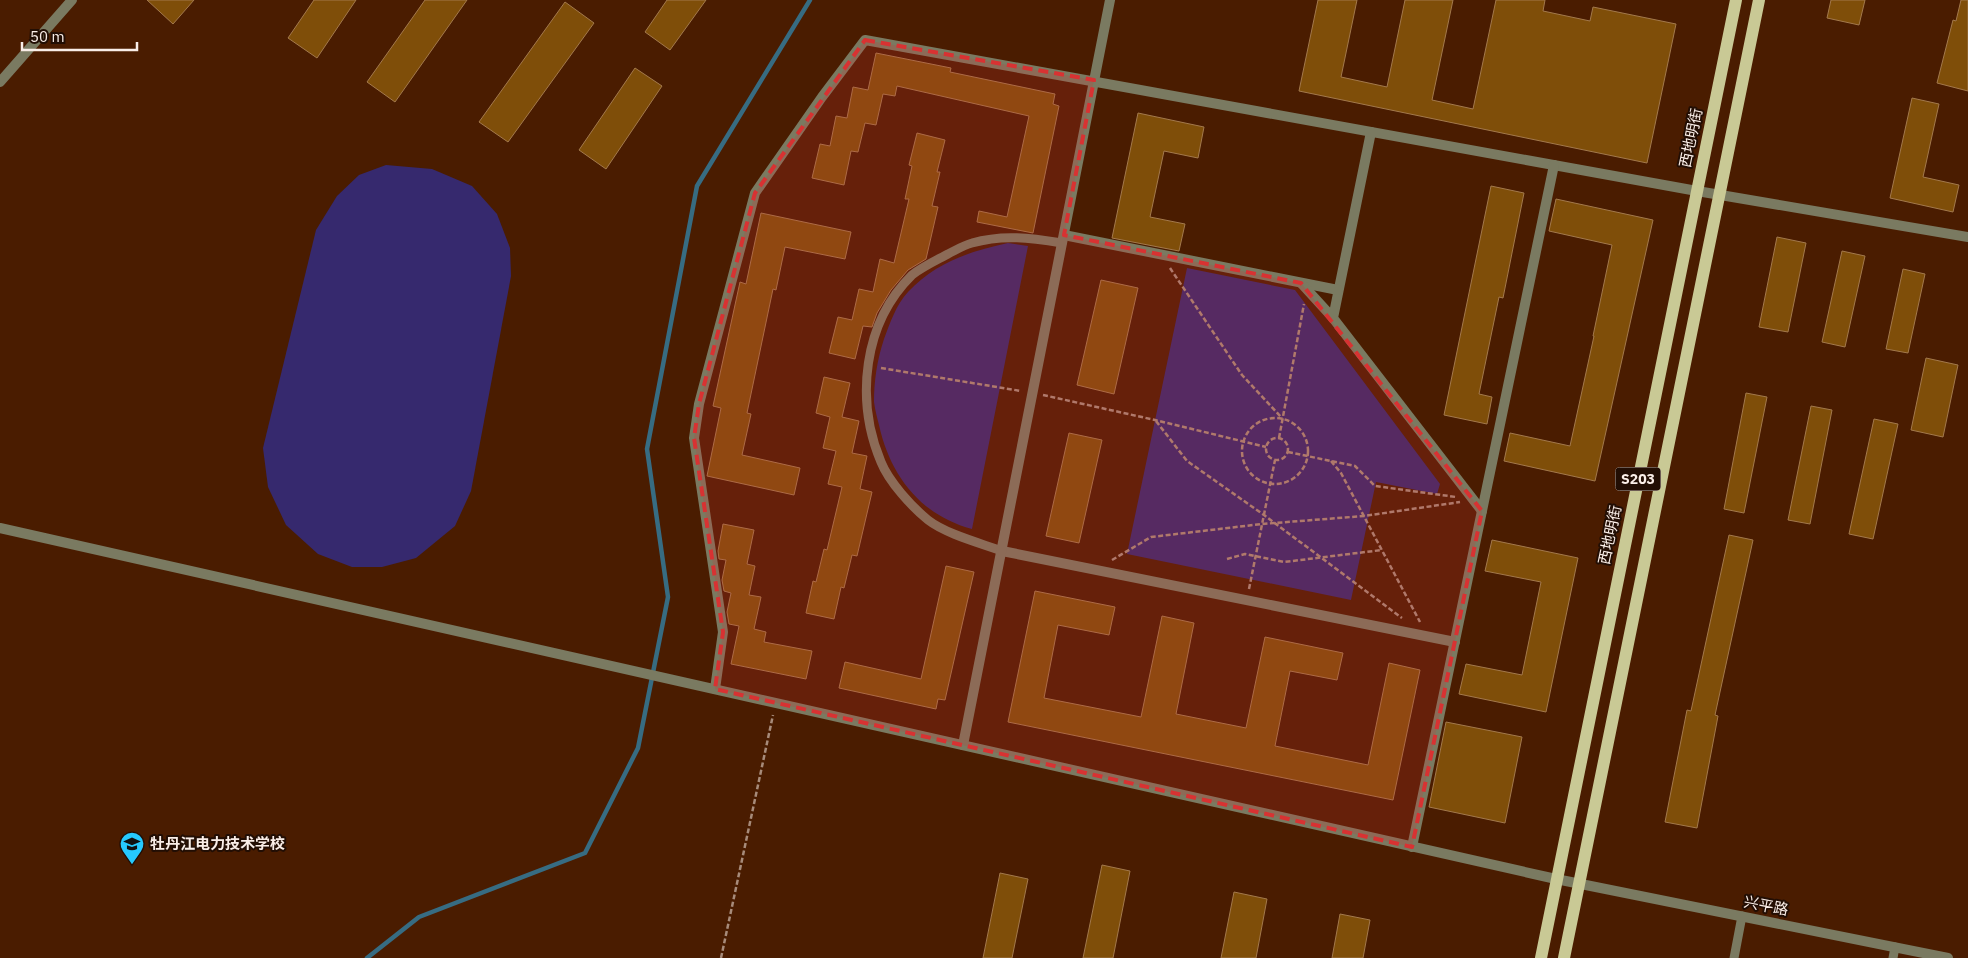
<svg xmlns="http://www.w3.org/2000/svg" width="1968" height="958" font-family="'IBM Plex Sans','Noto Sans SC',sans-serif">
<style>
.green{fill:#36296e}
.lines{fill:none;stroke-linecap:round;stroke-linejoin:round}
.stream{stroke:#376c82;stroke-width:4.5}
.building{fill:#7f4e09;stroke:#a3794c}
.path{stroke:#a78b7a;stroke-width:2.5;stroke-dasharray:5 2.5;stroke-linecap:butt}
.service{stroke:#7a7a61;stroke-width:9}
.minor{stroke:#7a7a61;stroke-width:10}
.tertiary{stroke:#7a7a61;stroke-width:10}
.primary{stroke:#c9c995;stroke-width:12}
.marked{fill:#d83232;fill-opacity:0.2;stroke:#d83232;stroke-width:4;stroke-dasharray:10 6;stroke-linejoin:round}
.labels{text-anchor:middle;stroke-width:4;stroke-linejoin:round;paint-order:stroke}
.shield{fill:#220e04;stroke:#b9aba4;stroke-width:1}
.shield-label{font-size:14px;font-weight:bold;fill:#faeee8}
.street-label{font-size:15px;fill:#faeee8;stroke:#220e04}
.poi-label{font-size:15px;font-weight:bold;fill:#faeee8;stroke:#220e04;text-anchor:start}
</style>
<rect width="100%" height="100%" fill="#4a1c00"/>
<g class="green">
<path d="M 386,165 L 432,169 L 472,186 L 497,214 L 510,248 L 511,276 L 471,491 L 455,526 L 416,558 L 382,567 L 352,567 L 318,554 L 286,525 L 268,487 L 263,448 L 316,230 L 337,196 L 359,175 Z"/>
<path d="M 1008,243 L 1028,246 L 972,529 C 920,515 890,475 879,425 C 877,417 875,410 874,402 C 874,381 877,360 884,339 C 890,323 896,305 908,292 C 935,263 970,251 1008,243 Z"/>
<path d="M 1187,268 L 1295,290 L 1440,484 L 1437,494 L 1376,482 L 1351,600 L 1127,554 Z"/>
</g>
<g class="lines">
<path class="stream" d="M 367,958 L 419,917 L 585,853 L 638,748 L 668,597 L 647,449 L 697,186 L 810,0"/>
</g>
<g class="building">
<path d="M 147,0 L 194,0 L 173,24 Z"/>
<path d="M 314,0 L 356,0 L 317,58 L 288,38 Z"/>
<path d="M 425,0 L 467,0 L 395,102 L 367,82 Z"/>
<path d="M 667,0 L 706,0 L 670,50 L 645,32 Z"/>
<path d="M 1318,0 L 1357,0 L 1341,77 L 1387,87 L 1405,0 L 1453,0 L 1432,100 L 1473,109 L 1496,0 L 1545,0 L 1543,11 L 1590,21 L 1593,7 L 1676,24 L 1647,163 L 1299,91 Z"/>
<path d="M 1831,0 L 1865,0 L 1859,25 L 1827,18 Z"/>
<path d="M 1961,0 L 1968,0 L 1968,91 L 1937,83 L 1953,20 L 1956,21 Z"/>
<path d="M 565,2 L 594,23 L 508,142 L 479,122 Z"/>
<path d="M 876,53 L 951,68 L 950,72 L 1055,94 L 1053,104 L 1059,106 L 1033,233 L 977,222 L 979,211 L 1007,217 L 1029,116 L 897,86 L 895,96 L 883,94 L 876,125 L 865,123 L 858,152 L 851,151 L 844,185 L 812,178 L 820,144 L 830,146 L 836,116 L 847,118 L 853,87 L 868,90 Z"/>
<path d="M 635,68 L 662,86 L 606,169 L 579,150 Z"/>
<path d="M 1912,98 L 1939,104 L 1923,177 L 1959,185 L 1953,212 L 1890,198 Z"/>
<path d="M 1138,113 L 1204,127 L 1198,158 L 1164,151 L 1150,217 L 1185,224 L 1179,251 L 1112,238 Z"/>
<path d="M 917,133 L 945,140 L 937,172 L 940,172 L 932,206 L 938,207 L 926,259 L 908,270 L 891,290 L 877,313 L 872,327 L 863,326 L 855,359 L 829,353 L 838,317 L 852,320 L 859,289 L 873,292 L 880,259 L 894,263 L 909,199 L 905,199 L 912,166 L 909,165 Z"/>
<path d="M 1491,186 L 1524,193 L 1503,298 L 1499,297 L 1479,394 L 1492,397 L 1487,424 L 1444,415 Z"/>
<path d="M 1556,199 L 1653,220 L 1595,481 L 1504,461 L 1510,433 L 1570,446 L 1594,336 L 1593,336 L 1612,245 L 1549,231 Z"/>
<path d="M 761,213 L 851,232 L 845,259 L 785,247 L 776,290 L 773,289 L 747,413 L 751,414 L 742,455 L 800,468 L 794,495 L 707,476 L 721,408 L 713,406 L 740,282 L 746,284 Z"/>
<path d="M 1777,237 L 1806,243 L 1788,332 L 1759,327 Z"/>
<path d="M 1842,251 L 1865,256 L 1845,347 L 1822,342 Z"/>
<path d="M 1903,269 L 1925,274 L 1908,353 L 1886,349 Z"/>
<path d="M 1101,280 L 1138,288 L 1114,394 L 1077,385 Z"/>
<path d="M 1926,358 L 1958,365 L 1943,437 L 1911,430 Z"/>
<path d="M 824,377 L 850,383 L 842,417 L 859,421 L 852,453 L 867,456 L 860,489 L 872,492 L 857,556 L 852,555 L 844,588 L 841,587 L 834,619 L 806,613 L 813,581 L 816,582 L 824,549 L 827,550 L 842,487 L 828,484 L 836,451 L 823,448 L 830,417 L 816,413 Z"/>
<path d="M 1746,393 L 1767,397 L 1744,513 L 1724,509 Z"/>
<path d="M 1811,406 L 1832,410 L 1810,524 L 1788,520 Z"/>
<path d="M 1874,419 L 1898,424 L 1873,539 L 1849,534 Z"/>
<path d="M 1069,433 L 1102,440 L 1079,543 L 1046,536 Z"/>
<path d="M 723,524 L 754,530 L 747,564 L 755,566 L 749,595 L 761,597 L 754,629 L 766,632 L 764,642 L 812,651 L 806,679 L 731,664 L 739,626 L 729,624 L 727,612 L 731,593 L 724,591 L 722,580 L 726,560 L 719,559 L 718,551 Z"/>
<path d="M 1729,535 L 1753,540 L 1715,715 L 1718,716 L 1697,828 L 1665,822 L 1687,710 L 1691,711 Z"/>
<path d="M 1492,540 L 1578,558 L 1546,712 L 1459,694 L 1466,664 L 1522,675 L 1541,582 L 1485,571 Z"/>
<path d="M 946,566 L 974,572 L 945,700 L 938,699 L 936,709 L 839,688 L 845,662 L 921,679 Z"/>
<path d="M 1035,591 L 1115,607 L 1109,635 L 1058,625 L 1044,698 L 1141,717 L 1162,616 L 1194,623 L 1176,714 L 1246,728 L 1265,637 L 1343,653 L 1337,680 L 1290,671 L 1275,746 L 1368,765 L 1389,663 L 1420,670 L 1393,800 L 1008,722 Z"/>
<path d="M 1446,722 L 1522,737 L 1505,823 L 1429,807 Z"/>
<path d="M 1102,865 L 1130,871 L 1113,958 L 1083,958 Z"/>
<path d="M 1000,873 L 1028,879 L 1012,958 L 983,958 Z"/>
<path d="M 1234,892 L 1267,899 L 1256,958 L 1221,958 Z"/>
<path d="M 1340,914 L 1370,920 L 1363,958 L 1332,958 Z"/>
</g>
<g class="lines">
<g class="path">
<path d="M 1170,268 L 1242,375 L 1282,418"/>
<path d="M 881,368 L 1021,391"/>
<path d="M 1043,395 L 1155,420 L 1266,447"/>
<circle cx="1275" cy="451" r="33"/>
<path d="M 1156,421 L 1187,461 L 1264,515 L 1402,618"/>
<circle cx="1277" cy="449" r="11"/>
<path d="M 1279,438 L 1304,304"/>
<path d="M 1288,452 L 1355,466 L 1375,486 L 1456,497"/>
<path d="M 1331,461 L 1341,473 L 1420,622"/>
<path d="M 1227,559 L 1245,554 L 1284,562 L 1382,550"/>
<path d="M 1112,560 L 1151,537 L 1262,524 L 1364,516 L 1460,502"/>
<path d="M 1249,589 L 1275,460"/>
<path d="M 721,958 L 773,715"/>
</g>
<g class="service">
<path d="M 1002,551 C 980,543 946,534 928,520 C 912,507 889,482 881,462 C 855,400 863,323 912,275 C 922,267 937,260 948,254 C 956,250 964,245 972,243 C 1003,234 1031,238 1062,243"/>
<path d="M 1734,958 L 1742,916"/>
<path d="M 1893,958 L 1895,947"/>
</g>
<g class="minor">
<path d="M 1371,132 L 1333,318 L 1482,511"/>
<path d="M 1064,235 L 1338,290"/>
<path d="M 1301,283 L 1333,318"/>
<path d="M 1002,551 L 1455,642"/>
<path d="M 715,689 L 723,632 L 694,438 L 699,404 L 755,193 L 822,97 L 865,40 L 1697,191 L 1968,237"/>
<path d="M 963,745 L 1110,0"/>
<path d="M 1412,847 L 1554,165"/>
</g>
<g class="tertiary">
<path d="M 0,82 L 72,0"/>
<path d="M 0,528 L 1556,879 L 1948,958"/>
</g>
<g class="primary">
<path d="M 1541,958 L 1736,0"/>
<path d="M 1564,958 L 1759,0"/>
</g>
</g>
<path class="marked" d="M 865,40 L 1094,80 L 1064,235 L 1301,283 L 1482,511 L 1412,847 L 715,689 L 723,632 L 694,438 L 699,404 L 755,193 Z"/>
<defs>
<symbol id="school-pin" viewBox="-11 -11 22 30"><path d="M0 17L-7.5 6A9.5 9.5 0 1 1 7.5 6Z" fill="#26c9fe" stroke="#220e04"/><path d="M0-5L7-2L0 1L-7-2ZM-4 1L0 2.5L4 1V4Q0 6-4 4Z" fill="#111"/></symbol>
</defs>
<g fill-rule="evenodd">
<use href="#school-pin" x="118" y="830" width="28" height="38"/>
</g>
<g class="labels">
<rect class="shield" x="1615.5" y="467.5" width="45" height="23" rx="4"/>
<g class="shield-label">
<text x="1638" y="484">S203</text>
</g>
<g class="street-label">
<text transform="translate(1691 138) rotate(-78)" y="5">西地明街</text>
<text transform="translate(1610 535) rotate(-78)" y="5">西地明街</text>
<text transform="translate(1766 906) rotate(11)" y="5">兴平路</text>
</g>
<g class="poi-label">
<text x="150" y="849">牡丹江电力技术学校</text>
</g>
</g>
<path d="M22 42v8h115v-8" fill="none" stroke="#faeee8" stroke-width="2.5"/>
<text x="30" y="42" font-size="15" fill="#faeee8" stroke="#220e04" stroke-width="4" paint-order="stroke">50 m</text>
</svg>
